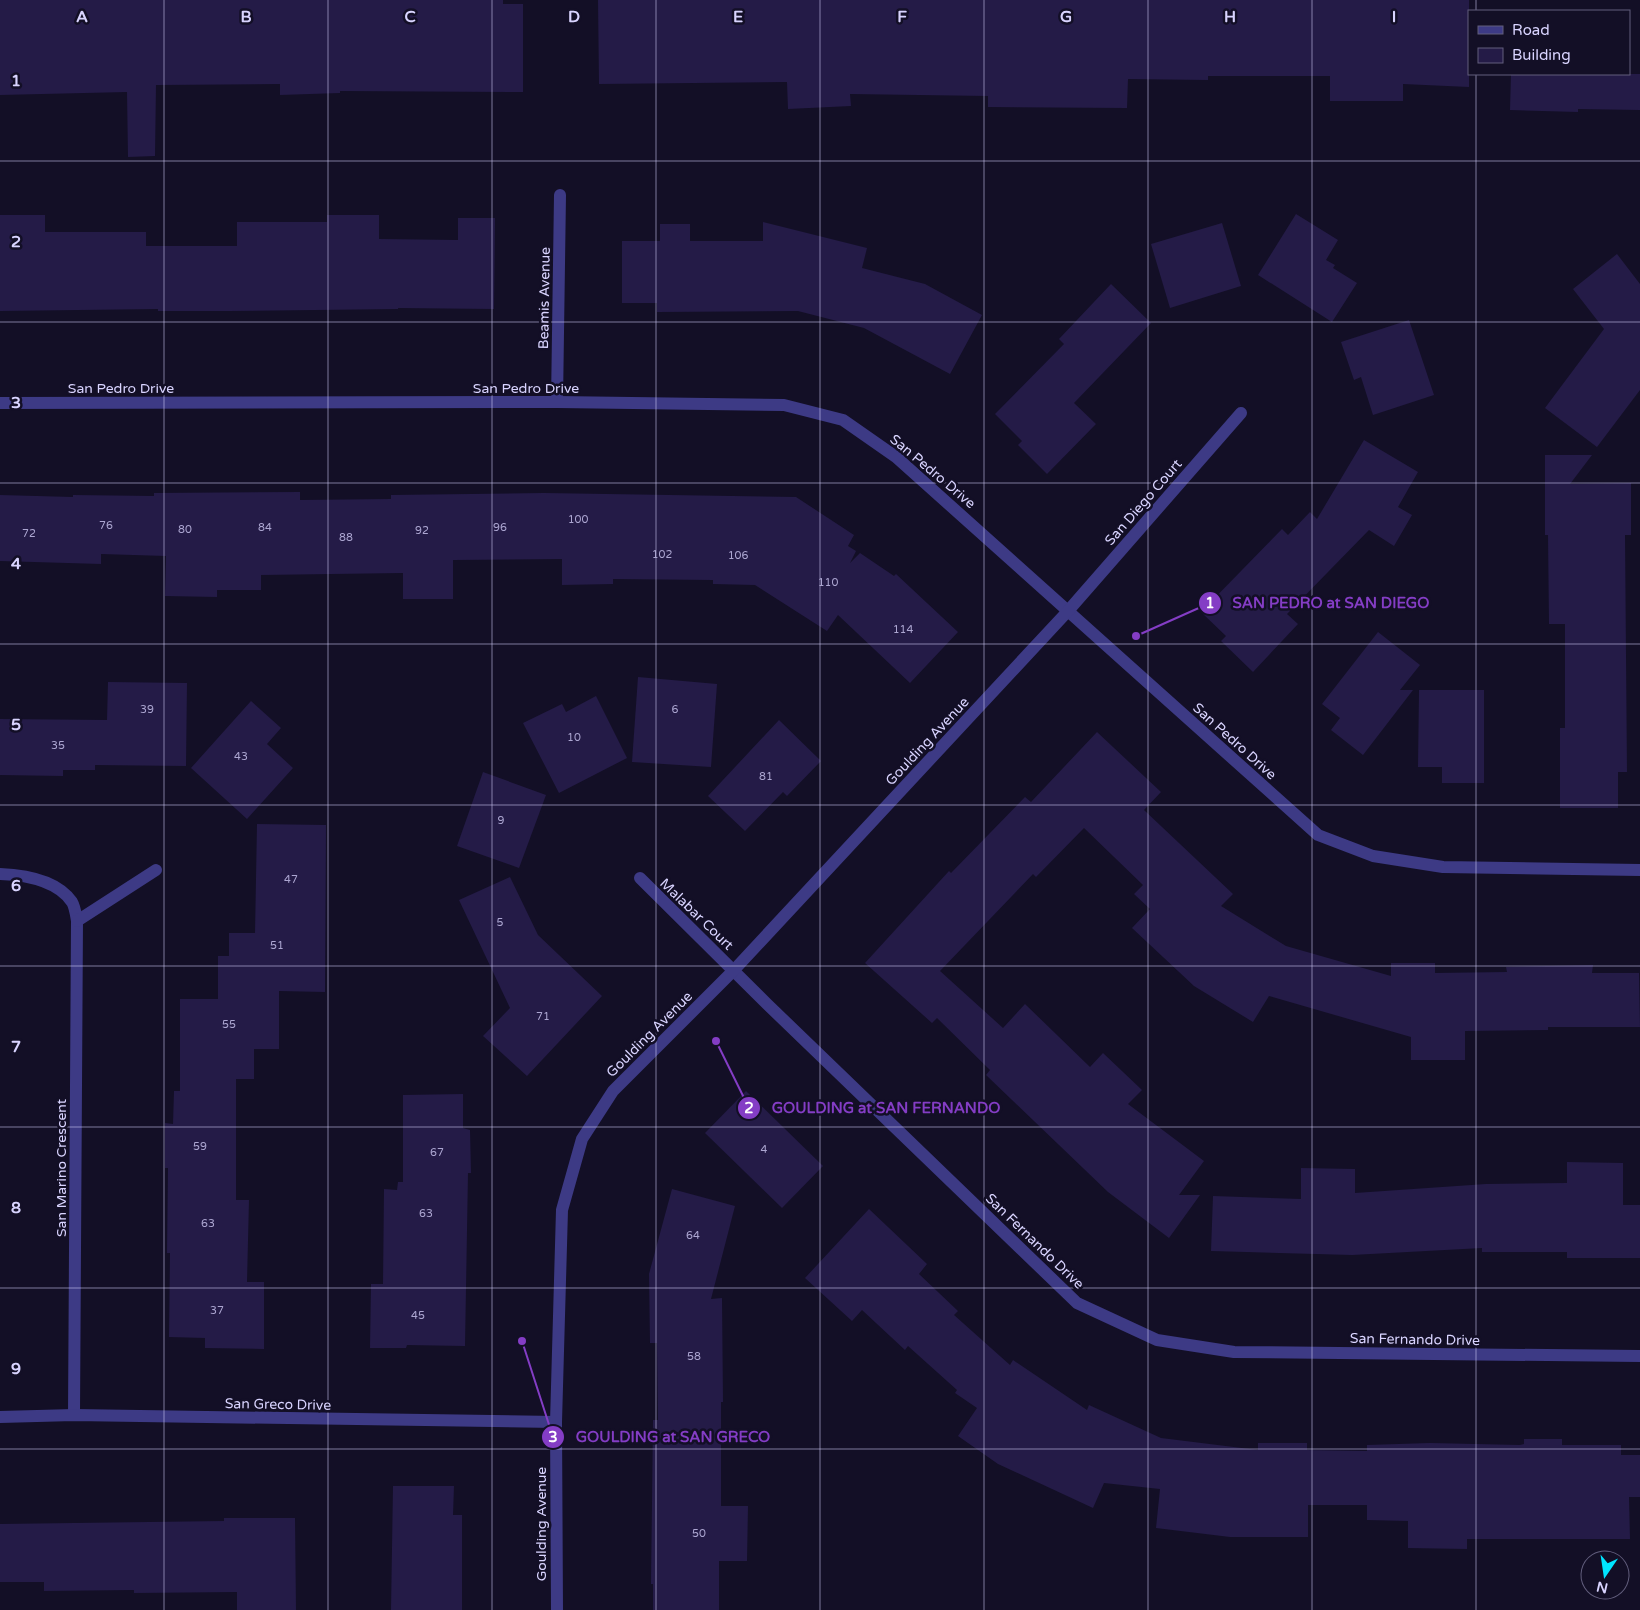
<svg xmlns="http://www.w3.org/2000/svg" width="1640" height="1610" font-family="'Varela Round',sans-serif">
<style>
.building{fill:#241b47}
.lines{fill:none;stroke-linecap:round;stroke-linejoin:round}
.minor{stroke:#3d3a85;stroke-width:12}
.grid{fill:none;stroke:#d9d4ff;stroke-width:1;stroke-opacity:0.55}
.labels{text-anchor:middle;stroke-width:5;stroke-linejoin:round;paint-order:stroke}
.number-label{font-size:11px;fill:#aca6d1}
.street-label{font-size:14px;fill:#d9d4ff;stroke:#130f26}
.grid-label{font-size:16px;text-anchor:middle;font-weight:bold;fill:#d9d4ff;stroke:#130f26;stroke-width:5;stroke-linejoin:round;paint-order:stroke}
.leader{fill:none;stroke:#843dc5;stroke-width:2}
.callout-dot{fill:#843dc5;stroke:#130f26;stroke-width:2}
.mark-label{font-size:15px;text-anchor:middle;font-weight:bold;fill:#fff}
.callout-label{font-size:15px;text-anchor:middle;font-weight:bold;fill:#843dc5;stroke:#130f26;stroke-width:5;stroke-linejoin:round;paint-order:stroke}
</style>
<rect width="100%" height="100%" fill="#130f26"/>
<g class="building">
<path d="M 0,0 L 503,0 L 503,4 L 523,4 L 523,92 L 340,91 L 340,93 L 280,95 L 280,84 L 156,85 L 155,156 L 128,157 L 127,92 L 0,95 Z"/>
<path d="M 598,0 L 1469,0 L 1469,87 L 1403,84 L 1403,101 L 1330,101 L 1330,76 L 1208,76 L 1208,80 L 1128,79 L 1127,108 L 988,107 L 988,96 L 850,94 L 851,106 L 788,109 L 787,82 L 599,84 Z"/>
<path d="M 1511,74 L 1640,74 L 1640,110 L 1578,109 L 1578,112 L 1510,110 Z"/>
<path d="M 1296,214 L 1338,240 L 1326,260 L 1335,265 L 1333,268 L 1357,283 L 1332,322 L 1258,275 Z"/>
<path d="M 0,215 L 45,215 L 45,232 L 146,232 L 146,246 L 237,246 L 237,222 L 327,222 L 327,215 L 379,215 L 379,239 L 458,240 L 458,218 L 495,218 L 494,309 L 398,308 L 398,309 L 228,311 L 158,311 L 158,309 L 0,311 Z"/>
<path d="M 763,222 L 867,248 L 862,268 L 925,284 L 982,315 L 950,374 L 864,328 L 798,311 L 657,312 L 657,303 L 622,303 L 622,241 L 660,241 L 660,224 L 690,224 L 690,241 L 763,241 Z"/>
<path d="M 1222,223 L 1241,286 L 1170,308 L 1151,244 Z"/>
<path d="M 1617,254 L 1640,284 L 1640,390 L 1597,447 L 1545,408 L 1604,329 L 1573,289 Z"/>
<path d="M 1111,284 L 1151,323 L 1074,403 L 1096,424 L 1047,474 L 1018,445 L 1022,441 L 995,414 L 1064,344 L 1059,339 Z"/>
<path d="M 1409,320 L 1434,395 L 1373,415 L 1361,377 L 1354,380 L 1341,342 Z"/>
<path d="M 1364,440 L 1418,472 L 1398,507 L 1412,515 L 1394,546 L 1369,530 L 1287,614 L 1298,624 L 1253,672 L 1221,641 L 1226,636 L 1201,612 L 1282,529 L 1288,535 L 1310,512 L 1317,519 Z"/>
<path d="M 1545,455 L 1592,455 L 1570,484 L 1631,483 L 1631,535 L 1625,535 L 1627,772 L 1618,772 L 1618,808 L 1560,808 L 1560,728 L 1565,728 L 1565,624 L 1549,624 L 1548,535 L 1545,535 Z"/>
<path d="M 300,492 L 300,500 L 391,499 L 391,495 L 544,493 L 796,497 L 854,535 L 848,546 L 856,551 L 850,563 L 860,553 L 894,576 L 896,574 L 958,632 L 910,683 L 838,615 L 827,631 L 755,585 L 713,584 L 713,580 L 613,579 L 613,584 L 562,585 L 562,559 L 453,560 L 453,599 L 403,599 L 403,573 L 261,575 L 261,590 L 217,590 L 217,597 L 165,596 L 166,556 L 101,554 L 101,564 L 0,561 L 0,495 L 73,497 L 73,495 L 154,496 L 154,493 Z"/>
<path d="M 1378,632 L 1420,665 L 1400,690 L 1413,690 L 1363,755 L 1331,730 L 1340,718 L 1322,704 Z"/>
<path d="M 638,677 L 717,684 L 711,767 L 632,762 Z"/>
<path d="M 108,682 L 187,683 L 186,766 L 95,765 L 95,770 L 63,770 L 63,776 L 0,775 L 0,719 L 107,720 Z"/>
<path d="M 1419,690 L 1484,690 L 1484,783 L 1442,783 L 1442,767 L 1418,767 Z"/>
<path d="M 596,696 L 627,758 L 559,793 L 523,723 L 562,704 L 566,712 Z"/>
<path d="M 251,701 L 281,728 L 267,744 L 293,768 L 247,819 L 191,768 Z"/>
<path d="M 779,720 L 821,761 L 787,796 L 783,792 L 745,831 L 708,796 Z"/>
<path d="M 1097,732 L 1161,792 L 1144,810 L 1233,894 L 1221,906 L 1286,946 L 1391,976 L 1391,963 L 1435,963 L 1435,973 L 1507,972 L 1506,967 L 1593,965 L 1592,973 L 1639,973 L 1640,1027 L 1548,1027 L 1548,1030 L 1465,1031 L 1465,1060 L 1411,1060 L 1411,1037 L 1269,996 L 1253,1022 L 1194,986 L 1132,928 L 1150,909 L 1134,894 L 1143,885 L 1084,828 L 1036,877 L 1033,874 L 940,971 L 1003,1028 L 1025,1004 L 1090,1067 L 1103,1053 L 1142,1090 L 1128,1104 L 1204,1161 L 1179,1195 L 1200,1195 L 1169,1238 L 1108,1192 L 986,1075 L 990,1070 L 937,1018 L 932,1023 L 865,963 L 949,871 L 951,873 L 1025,797 L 1031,802 Z"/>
<path d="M 483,772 L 546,795 L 519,868 L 457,846 Z"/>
<path d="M 257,824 L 326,825 L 325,992 L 279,991 L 279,1049 L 254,1049 L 254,1079 L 236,1079 L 236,1200 L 249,1200 L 247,1282 L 264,1282 L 264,1349 L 205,1348 L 205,1338 L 169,1337 L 170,1253 L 167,1253 L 168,1168 L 165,1168 L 165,1123 L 173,1124 L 174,1091 L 180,1091 L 180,999 L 218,999 L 218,956 L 229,956 L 229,933 L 255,933 Z"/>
<path d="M 510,877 L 538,935 L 602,996 L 527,1076 L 483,1036 L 510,1008 L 459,900 Z"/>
<path d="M 746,1091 L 823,1166 L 782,1208 L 705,1133 Z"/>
<path d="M 463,1094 L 463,1128 L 470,1130 L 471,1173 L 468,1173 L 465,1346 L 407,1345 L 406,1348 L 370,1348 L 371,1284 L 383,1284 L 384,1189 L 397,1190 L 398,1182 L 403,1182 L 403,1095 Z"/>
<path d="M 1567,1162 L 1623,1163 L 1623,1205 L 1640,1205 L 1640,1258 L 1567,1258 L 1567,1252 L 1482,1252 L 1482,1248 L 1352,1255 L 1211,1251 L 1213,1196 L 1301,1199 L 1301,1168 L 1355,1169 L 1355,1193 L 1486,1184 L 1567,1183 Z"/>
<path d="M 672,1189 L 735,1206 L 711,1299 L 722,1298 L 723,1402 L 721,1402 L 721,1506 L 748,1506 L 747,1561 L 719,1561 L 719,1610 L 653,1610 L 653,1584 L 651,1584 L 653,1420 L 658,1420 L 657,1343 L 650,1343 L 649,1274 Z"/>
<path d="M 869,1209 L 927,1264 L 919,1274 L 958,1311 L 954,1315 L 1010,1365 L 1013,1360 L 1087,1410 L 1089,1405 L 1161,1438 L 1258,1450 L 1258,1443 L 1307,1443 L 1307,1450 L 1367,1451 L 1367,1445 L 1430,1443 L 1520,1445 L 1524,1444 L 1524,1439 L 1562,1439 L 1562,1445 L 1621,1445 L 1621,1455 L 1640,1455 L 1640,1497 L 1629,1497 L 1630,1539 L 1467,1539 L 1467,1549 L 1408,1548 L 1408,1521 L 1367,1520 L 1367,1505 L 1308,1505 L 1308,1537 L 1230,1537 L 1156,1528 L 1160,1489 L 1104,1483 L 1093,1508 L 998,1464 L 958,1436 L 977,1408 L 955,1393 L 957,1390 L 908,1346 L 905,1350 L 862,1310 L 852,1321 L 805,1278 Z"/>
<path d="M 393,1486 L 454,1486 L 453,1515 L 462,1515 L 462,1610 L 391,1610 Z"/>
<path d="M 224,1518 L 295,1518 L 296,1610 L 237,1610 L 237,1592 L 134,1593 L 134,1590 L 44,1591 L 44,1582 L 0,1582 L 0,1524 L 224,1521 Z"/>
</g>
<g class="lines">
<g class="minor">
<path d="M 557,402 L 560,195"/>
<path d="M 0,403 L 557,402 L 784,405 L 843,420 L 896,457 L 1318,835 L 1373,856 L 1443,867 L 1640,870"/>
<path d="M 0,874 C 25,875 57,880 72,902 C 75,907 76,915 77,921 L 74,1415"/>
<path d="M 640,878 L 767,1004 L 1077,1303 L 1157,1340 L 1234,1352 L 1640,1356"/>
<path d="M 77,921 L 156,870"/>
<path d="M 0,1417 L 74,1415 L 556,1422"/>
<path d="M 557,1610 L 556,1422 L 562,1210 L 582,1139 L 613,1091 L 734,970 L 1068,611 L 1241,413"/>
</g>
</g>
<path class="grid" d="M 164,0 L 164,1610M 328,0 L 328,1610M 492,0 L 492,1610M 656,0 L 656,1610M 820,0 L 820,1610M 984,0 L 984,1610M 1148,0 L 1148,1610M 1312,0 L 1312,1610M 1476,0 L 1476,11M 1476,74 L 1476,1610M 0,161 L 1640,161M 0,322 L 1640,322M 0,483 L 1640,483M 0,644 L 1640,644M 0,805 L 1640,805M 0,966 L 1640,966M 0,1127 L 1640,1127M 0,1288 L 1640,1288M 0,1449 L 1640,1449"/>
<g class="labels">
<g class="number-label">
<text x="578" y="523">100</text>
<text x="106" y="529">76</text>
<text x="265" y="531">84</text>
<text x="500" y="531">96</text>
<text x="185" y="533">80</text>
<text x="422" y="534">92</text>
<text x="29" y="537">72</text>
<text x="346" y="541">88</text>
<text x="662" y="558">102</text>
<text x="738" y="559">106</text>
<text x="828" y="586">110</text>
<text x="903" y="633">114</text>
<text x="147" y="713">39</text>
<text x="675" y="713">6</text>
<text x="574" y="741">10</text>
<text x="58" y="749">35</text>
<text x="241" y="760">43</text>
<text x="766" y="780">81</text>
<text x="501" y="824">9</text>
<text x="291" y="883">47</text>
<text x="500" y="926">5</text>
<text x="277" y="949">51</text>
<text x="543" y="1020">71</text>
<text x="229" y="1028">55</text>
<text x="200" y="1150">59</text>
<text x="764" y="1153">4</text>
<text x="437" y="1156">67</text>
<text x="426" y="1217">63</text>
<text x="208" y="1227">63</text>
<text x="693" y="1239">64</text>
<text x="217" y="1314">37</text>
<text x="418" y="1319">45</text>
<text x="694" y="1360">58</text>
<text x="699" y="1537">50</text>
</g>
<g class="street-label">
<text transform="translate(544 298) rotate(-89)" y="5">Beamis Avenue</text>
<text x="121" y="393">San Pedro Drive</text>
<text x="526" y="393">San Pedro Drive</text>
<text transform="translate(933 471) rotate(40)" y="5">San Pedro Drive</text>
<text transform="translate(1143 502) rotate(-49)" y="5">San Diego Court</text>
<text transform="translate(927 741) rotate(-47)" y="5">Goulding Avenue</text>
<text transform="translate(1235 741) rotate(42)" y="5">San Pedro Drive</text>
<text transform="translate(697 914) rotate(44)" y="5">Malabar Court</text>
<text transform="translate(649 1034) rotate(-45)" y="5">Goulding Avenue</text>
<text transform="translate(61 1168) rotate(-90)" y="5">San Marino Crescent</text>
<text transform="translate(1035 1241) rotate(44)" y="5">San Fernando Drive</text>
<text transform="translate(1415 1339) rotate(1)" y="5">San Fernando Drive</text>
<text transform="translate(278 1404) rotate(1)" y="5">San Greco Drive</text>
<text transform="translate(541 1524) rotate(-90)" y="5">Goulding Avenue</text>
</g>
</g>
<g class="grid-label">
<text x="82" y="22">A</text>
<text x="246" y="22">B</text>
<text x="410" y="22">C</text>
<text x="574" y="22">D</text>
<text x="738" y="22">E</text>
<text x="902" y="22">F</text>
<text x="1066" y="22">G</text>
<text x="1230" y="22">H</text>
<text x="1394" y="22">I</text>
<text x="16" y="86">1</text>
<text x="16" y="247">2</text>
<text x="16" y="408">3</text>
<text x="16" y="569">4</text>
<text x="16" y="730">5</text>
<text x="16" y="891">6</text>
<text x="16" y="1052">7</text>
<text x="16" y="1213">8</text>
<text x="16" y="1374">9</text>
</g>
<path class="leader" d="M1136 636L1210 603M716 1041L749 1108M522 1341L553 1437"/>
<g class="callout-dot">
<circle cx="1136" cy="636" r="5"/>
<circle cx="716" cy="1041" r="5"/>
<circle cx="522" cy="1341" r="5"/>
<circle cx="1210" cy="603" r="12"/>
<circle cx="749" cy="1108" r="12"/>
<circle cx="553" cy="1437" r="12"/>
</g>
<g class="mark-label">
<text x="1210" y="608">1</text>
<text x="749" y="1113">2</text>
<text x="553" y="1442">3</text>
</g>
<g class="callout-label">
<text x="1331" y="608">SAN PEDRO at SAN DIEGO</text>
<text x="886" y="1113">GOULDING at SAN FERNANDO</text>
<text x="673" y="1442">GOULDING at SAN GRECO</text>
</g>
<rect x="1468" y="10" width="162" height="65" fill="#130f26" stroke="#625e7d"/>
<rect x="1478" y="26" width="25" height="8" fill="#3d3a85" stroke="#625e7d"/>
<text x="1512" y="35" font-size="15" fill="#d9d4ff">Road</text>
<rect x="1478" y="48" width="25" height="15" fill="#241b47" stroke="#625e7d"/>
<text x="1512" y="60" font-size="15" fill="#d9d4ff">Building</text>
<g transform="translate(1605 1575) rotate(193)"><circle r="24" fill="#130f26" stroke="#625e7d"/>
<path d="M0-4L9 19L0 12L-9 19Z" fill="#00e5ff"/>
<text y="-8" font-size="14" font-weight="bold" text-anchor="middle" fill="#d9d4ff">N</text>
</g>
</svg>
